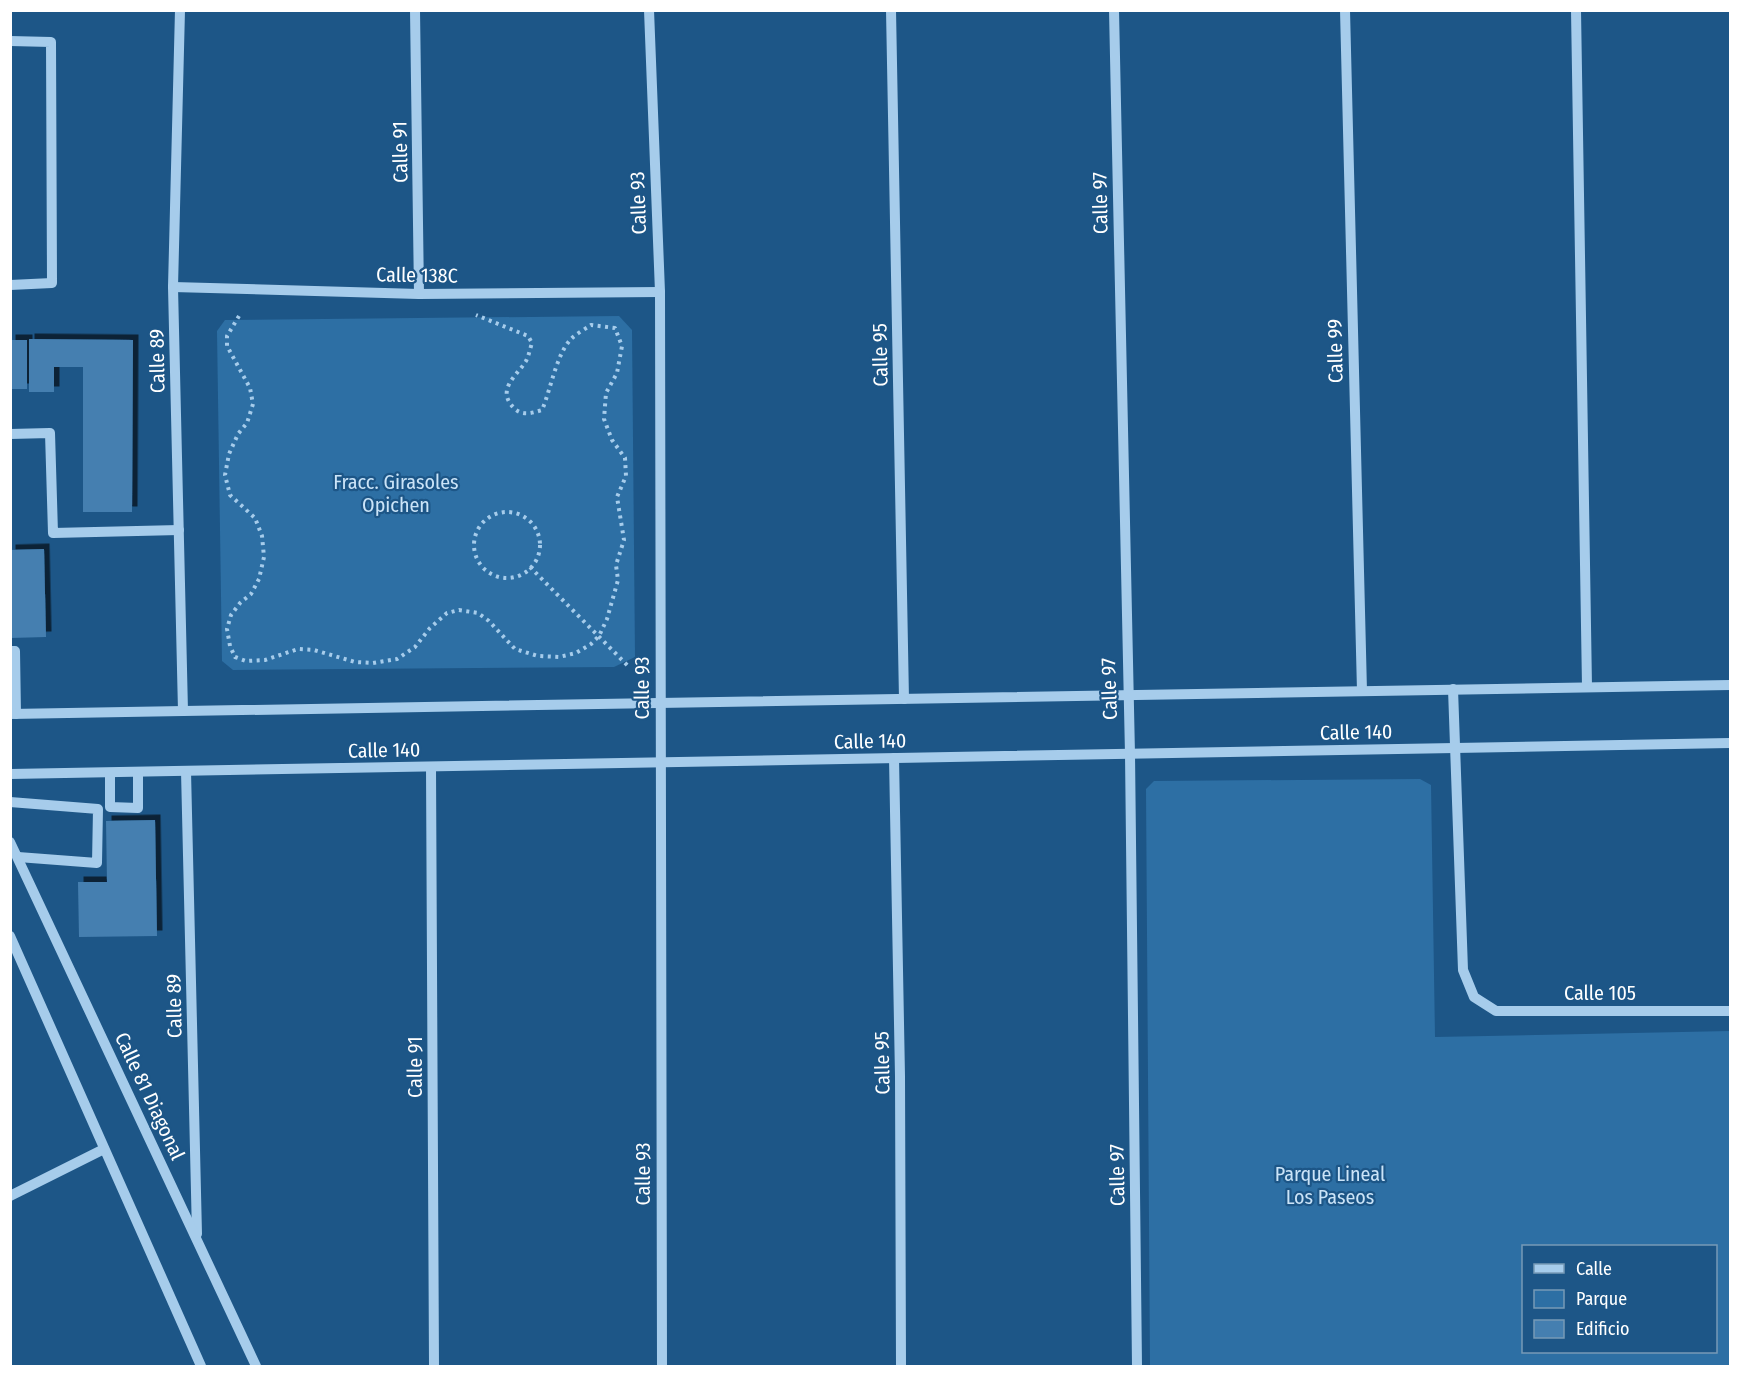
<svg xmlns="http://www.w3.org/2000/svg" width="1741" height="1377" font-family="'Fira Sans Condensed',sans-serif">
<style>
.green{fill:#2d6fa4;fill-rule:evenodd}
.building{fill:#457fb0;filter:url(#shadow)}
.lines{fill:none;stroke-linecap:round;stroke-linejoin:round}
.path{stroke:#a6cceb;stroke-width:4;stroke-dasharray:3 4.5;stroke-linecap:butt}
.minor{stroke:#a6cceb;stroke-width:10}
.labels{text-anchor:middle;stroke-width:4.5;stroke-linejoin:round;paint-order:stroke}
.street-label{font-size:20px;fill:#fff;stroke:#1d5687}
.park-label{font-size:20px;fill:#cbe4f8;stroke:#1d5687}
</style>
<defs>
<filter id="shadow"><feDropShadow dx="5.5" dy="-5.5" stdDeviation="0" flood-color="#0009"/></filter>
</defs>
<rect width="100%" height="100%" fill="#1d5687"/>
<g class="green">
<path d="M 619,316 L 632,330 L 635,657 L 614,667 L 233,670 L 222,661 L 217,331 L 225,320 Z"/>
<path d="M 1420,779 L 1431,785 L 1435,1037 L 1730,1031 L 1730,1366 L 1150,1366 L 1146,789 L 1154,781 ZM 1524,1246 L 1716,1246 L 1716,1352 L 1524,1352 Z"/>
</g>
<g class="building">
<path d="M 29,339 L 133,340 L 132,512 L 83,512 L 83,367 L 54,367 L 54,392 L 29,392 Z"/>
<rect x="10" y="340" width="17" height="49"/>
<path d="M 44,549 L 46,637 L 10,638 L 10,550 Z"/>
<path d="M 155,820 L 157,936 L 79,937 L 78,882 L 107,882 L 106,821 Z"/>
</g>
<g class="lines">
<g class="path">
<path d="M 239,316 L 227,336 L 227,346 L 250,388 L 253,404 L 247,423 L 238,434 L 229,454 L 225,475 L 230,495 L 255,518 L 262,536 L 264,557 L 259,579 L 251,594 L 240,603 L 231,615 L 227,629 L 230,646 L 235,657 L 246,661 L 265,660 L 298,649 L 314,650 L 355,662 L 373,663 L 397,659 L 415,647 L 430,628 L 447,613 L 459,610 L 478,613 L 489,621 L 515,649 L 538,656 L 559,657 L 576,653 L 591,644 L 599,636 L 607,619 L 618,580 L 616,565 L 624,540 L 617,497 L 626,476 L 625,458 L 612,440 L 604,419 L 606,393 L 617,373 L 622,346 L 615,328 L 591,325 C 585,329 576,334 571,339 C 556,355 551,389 542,410 C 532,413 523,416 515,409 C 495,390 516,377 526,361 C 529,355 530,349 532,343 L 528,336 L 476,315"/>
<circle cx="507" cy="545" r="33"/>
<path d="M 530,567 L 630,668"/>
</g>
<g class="minor">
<path d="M 180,10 L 173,287 L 183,711"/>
<path d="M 415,10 L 419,294"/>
<path d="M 649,10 L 660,292 L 662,1366"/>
<path d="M 891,10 L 904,699"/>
<path d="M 1114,10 L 1130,754 L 1137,1366"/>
<path d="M 1345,10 L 1362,691"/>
<path d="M 1576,10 L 1587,687"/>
<path d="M 10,41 L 51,42 L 52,283 L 10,285"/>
<path d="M 173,287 L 419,294 L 660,292"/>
<path d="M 10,434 L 50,433 L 53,533 L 179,530"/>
<path d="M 10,651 L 15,651 L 16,714"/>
<path d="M 1453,689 L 1463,970 L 1474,997 L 1496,1011 L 1730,1011"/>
<path d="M 10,714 L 1730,685"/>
<path d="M 894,758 L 900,1076 L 901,1366"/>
<path d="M 431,767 L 434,1366"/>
<path d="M 186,771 L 197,1234"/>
<path d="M 110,773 L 110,807 L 138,808 L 138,772"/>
<path d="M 10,774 L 1730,743"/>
<path d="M 10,802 L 98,809 L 97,863 L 18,857"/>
<path d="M 10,842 L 256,1366"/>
<path d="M 10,936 L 201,1366"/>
<path d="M 10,1196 L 104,1149"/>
</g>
</g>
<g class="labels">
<g class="street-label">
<text transform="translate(400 152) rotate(-91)" y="7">Calle 91</text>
<text transform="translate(638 203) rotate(-92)" y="7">Calle 93</text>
<text transform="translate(1100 203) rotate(-91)" y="7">Calle 97</text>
<text transform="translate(417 275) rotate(1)" y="7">Calle 138C</text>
<text transform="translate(1335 351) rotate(-91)" y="7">Calle 99</text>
<text transform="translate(880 355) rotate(-91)" y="7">Calle 95</text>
<text transform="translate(157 361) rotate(-91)" y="7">Calle 89</text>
<text transform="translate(642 688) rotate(-90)" y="7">Calle 93</text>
<text transform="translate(1109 689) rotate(-92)" y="7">Calle 97</text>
<text transform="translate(1356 732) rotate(-1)" y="7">Calle 140</text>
<text transform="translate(870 741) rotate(-1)" y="7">Calle 140</text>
<text transform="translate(384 750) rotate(-1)" y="7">Calle 140</text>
<text x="1600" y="1000">Calle 105</text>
<text transform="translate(174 1006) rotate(-91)" y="7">Calle 89</text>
<text transform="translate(882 1063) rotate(-91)" y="7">Calle 95</text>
<text transform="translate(415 1067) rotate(-90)" y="7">Calle 91</text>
<text transform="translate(150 1096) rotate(65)" y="7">Calle 81 Diagonal</text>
<text transform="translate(643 1174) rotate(-90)" y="7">Calle 93</text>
<text transform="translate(1117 1175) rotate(-91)" y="7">Calle 97</text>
</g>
<g class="park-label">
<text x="396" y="489">Fracc. Girasoles<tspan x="396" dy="23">Opichen</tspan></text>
<text x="1330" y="1181">Parque Lineal<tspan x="1330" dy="23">Los Paseos</tspan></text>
</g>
</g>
<rect width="1741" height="1377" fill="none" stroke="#ffffff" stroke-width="24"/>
<rect x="1522" y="1245" width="195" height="108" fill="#1d5687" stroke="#779ab7" stroke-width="1.5"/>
<rect x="1534" y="1264" width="30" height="9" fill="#a6cceb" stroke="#779ab7" stroke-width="1.5"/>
<text x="1576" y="1275" font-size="18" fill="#ffffff">Calle</text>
<rect x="1534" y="1290" width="30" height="18" fill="#2d6fa4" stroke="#779ab7" stroke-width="1.5"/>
<text x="1576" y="1305" font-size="18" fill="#ffffff">Parque</text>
<rect x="1534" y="1320" width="30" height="18" fill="#457fb0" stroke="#779ab7" stroke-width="1.5"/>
<text x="1576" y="1335" font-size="18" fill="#ffffff">Edificio</text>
</svg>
